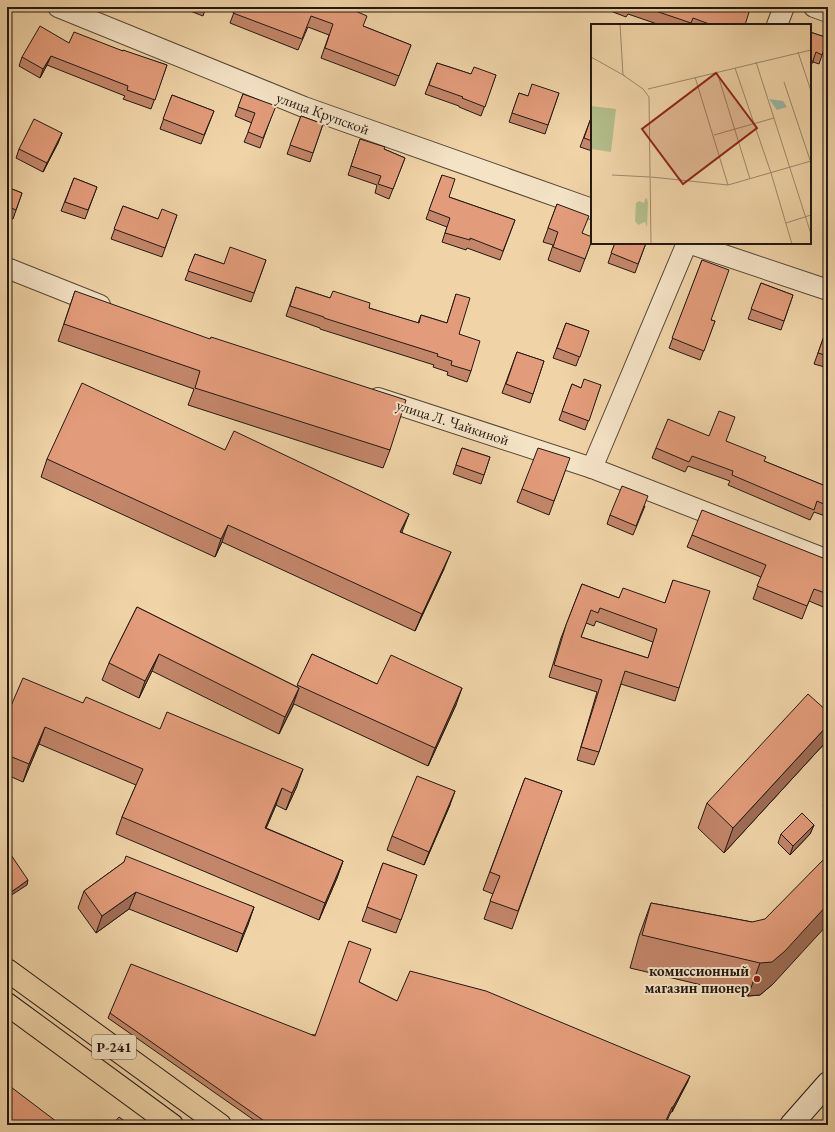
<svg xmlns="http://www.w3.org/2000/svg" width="835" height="1132" font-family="'EB Garamond',serif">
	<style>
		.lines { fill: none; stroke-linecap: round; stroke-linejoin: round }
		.street-casing { stroke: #574737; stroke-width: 22 }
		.secondary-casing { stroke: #241811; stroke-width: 24 }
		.highway-casing { stroke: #241811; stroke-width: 24 }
		.street { stroke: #f5e3c6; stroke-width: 20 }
		.secondary { stroke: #f5e3c6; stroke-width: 22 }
		.highway { stroke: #f0d4a8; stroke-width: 22 }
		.wall { fill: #c3866a; stroke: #241811; fill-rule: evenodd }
		.shaded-wall { fill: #9f6d56; stroke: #241811 }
		.building { fill: #e39c7b; stroke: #241811; fill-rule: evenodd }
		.poi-dot { fill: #8f2418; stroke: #f5e3c6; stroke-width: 1.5 }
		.labels { text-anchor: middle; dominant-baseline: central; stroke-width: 4; stroke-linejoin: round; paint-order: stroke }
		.shield { fill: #f5e3c6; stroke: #635547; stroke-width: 1 }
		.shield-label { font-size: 14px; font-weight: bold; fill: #241811 }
		.street-label { font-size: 15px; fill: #241811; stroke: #f5e3c6 }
		.poi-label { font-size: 15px; font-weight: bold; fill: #241811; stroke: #f5e3c6; text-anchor: end }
		.inset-road { fill: none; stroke: #9e896c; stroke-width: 1 }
		.view { fill: #8f2418; fill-opacity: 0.15; stroke: #8f2418; stroke-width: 2 }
		.inset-edge { fill: none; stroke: #241811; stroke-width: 2 }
	</style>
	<rect width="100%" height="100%" fill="#f0d4a8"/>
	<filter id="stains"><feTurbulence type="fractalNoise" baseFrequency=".005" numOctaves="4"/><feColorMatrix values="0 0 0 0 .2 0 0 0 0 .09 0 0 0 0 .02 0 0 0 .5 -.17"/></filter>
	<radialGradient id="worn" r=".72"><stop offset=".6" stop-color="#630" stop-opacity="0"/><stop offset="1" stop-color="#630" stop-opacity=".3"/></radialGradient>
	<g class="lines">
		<g class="street-casing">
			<g id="street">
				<polyline points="58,7 304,107 592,209"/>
				<polyline points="814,7 828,12"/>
				<polyline points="777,25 784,7"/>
				<polyline points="688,243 828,290"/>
				<polyline points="7,268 100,305"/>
				<polyline points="378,398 592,468 828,560"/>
				<polyline points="592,468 687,243"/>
			</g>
		</g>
		<g class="secondary-casing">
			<polyline id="secondary" points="791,1125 828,1083"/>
		</g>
		<g class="highway-casing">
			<g id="highway">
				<polyline points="7,970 220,1125"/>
				<polyline points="7,1004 172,1125"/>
			</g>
		</g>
		<use href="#street" class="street"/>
		<use href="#secondary" class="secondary"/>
		<use href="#highway" class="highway"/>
	</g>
	<g class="wall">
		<polygon points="180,7 206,7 203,16"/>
		<polygon points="236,7 302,11 363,26 411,45 395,86 321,58 329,35 308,27 298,50 230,23"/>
		<polygon points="600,7 743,7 745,25 660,25 628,14 626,17"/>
		<polygon points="810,32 828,38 819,64 813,62"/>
		<polygon points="69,43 123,51 167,65 151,109 123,99 125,96 47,65 40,78 19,66 22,57"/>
		<polygon points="437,63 471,74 496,75 481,116 459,107 459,106 425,94"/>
		<polygon points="519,93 528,96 559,93 545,134 509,122"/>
		<polygon points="243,94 272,115 260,148 244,142 252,123 235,116"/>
		<polygon points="172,95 214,111 201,144 160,129"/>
		<polygon points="301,116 323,124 310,162 287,154"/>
		<polygon points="591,118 592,119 592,151 580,147"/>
		<polygon points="62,133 58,143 43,172 16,158 19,149"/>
		<polygon points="360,139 384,149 405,158 389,199 375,193 377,185 348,175"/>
		<polygon points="442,175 449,197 515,220 500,260 467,248 466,250 442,242 447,227 426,219"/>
		<polygon points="74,178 97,187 85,219 61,211"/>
		<polygon points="7,187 22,193 13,219 7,217"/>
		<polygon points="557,204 582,233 592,240 580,272 548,260 553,245 543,242"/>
		<polygon points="123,206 158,219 177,215 162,257 111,239"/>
		<polygon points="828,227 828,235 825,234"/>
		<polygon points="615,243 646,243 635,273 608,263"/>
		<polygon points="195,254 224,264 266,260 251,302 185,280"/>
		<polygon points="702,260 711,320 715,321 700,360 669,348"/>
		<polygon points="761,283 793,295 781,330 748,319"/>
		<polygon points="296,287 330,298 369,308 418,323 421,315 447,323 456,294 459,334 471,371 467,382 447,375 448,372 433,367 434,365 320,329 320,328 286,316"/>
		<polygon points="75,291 390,450 383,468 188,405 194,389 58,341"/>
		<polygon points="566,323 589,331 576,366 553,358"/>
		<polygon points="828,325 828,368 814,364"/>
		<polygon points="517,352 544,361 530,403 502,393"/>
		<polygon points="572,384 581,388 601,385 585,430 559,420"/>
		<polygon points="709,436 726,441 764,461 828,487 828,517 814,512 810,520 728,485 730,481 688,466 685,472 652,458 656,448"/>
		<polygon points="462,448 490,457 481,484 453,474"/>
		<polygon points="47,459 402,532 444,569 415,631 222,542 215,557 41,477"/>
		<polygon points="565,471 549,515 517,502 522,489"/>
		<polygon points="645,506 633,535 607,524 610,515"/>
		<polygon points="692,535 828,560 828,609 809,601 802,619 753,599 761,577 687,547"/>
		<path d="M 673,580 L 679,688 L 675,701 L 621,684 L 599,752 L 594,765 L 577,760 L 597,692 L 549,677 L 561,638 L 582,584 L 619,598 L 665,603 ZM 596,621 L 653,642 L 648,658 L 581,637 L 586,623 L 594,626 Z"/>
		<polygon points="137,607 297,687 312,654 377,684 456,705 428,766 294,704 279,734 152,671 139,698 102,680 109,663"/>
		<polygon points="83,703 297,786 286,810 276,805 266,828 343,861 337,878 319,920 116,834 122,817 136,785 39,744 23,782 7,775 7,715"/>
		<polygon points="825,743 724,853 698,828 707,803"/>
		<polygon points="525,778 562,791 512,929 484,919 493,894 483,890"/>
		<polygon points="828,792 828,810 823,806"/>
		<polygon points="450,805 424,865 387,850 392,836"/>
		<polygon points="814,825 810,834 790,855 778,843 781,834"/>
		<polygon points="124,862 254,907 237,952 129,909 96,933 78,908 84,891"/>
		<polygon points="383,863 417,875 396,933 362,921"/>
		<polygon points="651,903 752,922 773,984 760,995 748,996 630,968 639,936"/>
		<polygon points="359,982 397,1001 688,1081 672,1112 671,1112 665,1125 261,1125 108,1018 110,1013 315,1035"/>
	</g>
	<g class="shaded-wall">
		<polygon points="51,56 47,65 40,78 43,69"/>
		<polygon points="62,133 58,143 43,172 47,163"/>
		<polygon points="409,514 402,532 394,549 400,532"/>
		<polygon points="228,525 222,542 215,557 221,539"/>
		<polygon points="451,552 444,569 415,631 422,614"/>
		<polygon points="159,654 152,671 139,698 145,681"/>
		<polygon points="299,688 293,705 279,734 285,717"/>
		<polygon points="462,688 456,705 428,766 435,748"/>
		<polygon points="828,725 828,735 825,743 724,853 733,828"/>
		<polygon points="45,727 39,744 23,782 29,764"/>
		<polygon points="303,769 297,786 286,810 292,793"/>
		<polygon points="282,788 276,805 259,845 265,828"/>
		<polygon points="455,791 450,805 424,865 429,852"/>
		<polygon points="814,825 810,834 790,855 793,846"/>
		<polygon points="343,861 337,878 319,920 325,903"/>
		<polygon points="28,880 27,885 7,898 7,895"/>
		<polygon points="136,892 129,909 96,933 102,916"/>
		<polygon points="828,904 828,924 773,984 760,995 748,996 760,963"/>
		<polygon points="254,907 248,925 237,952 243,934"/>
		<polygon points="690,1076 688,1081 672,1112 673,1107"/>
	</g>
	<g class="building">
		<polygon points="236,7 291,7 302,11 303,7 346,7 367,16 363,26 411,45 399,76 325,48 333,24 311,16 302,39 233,13"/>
		<polygon points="644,7 743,7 750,9 745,25 712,25 693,18 691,23"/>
		<polygon points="40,26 69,43 74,32 123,51 123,50 167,65 155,100 127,90 128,86 51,56 43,69 22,57"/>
		<polygon points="810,32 828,38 822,55 816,52 810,69"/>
		<polygon points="437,63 471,74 474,67 496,75 485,107 462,98 463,97 429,85"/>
		<polygon points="532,84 559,93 548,125 512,113 519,93 528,96"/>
		<polygon points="243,94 276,106 263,138 248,132 255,113 238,107"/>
		<polygon points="172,95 214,111 204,135 163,119"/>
		<polygon points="301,116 323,124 313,153 290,145"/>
		<polygon points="591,118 592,119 592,141 584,138"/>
		<polygon points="34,119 62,133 47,163 19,149"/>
		<polygon points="360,139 385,147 384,149 405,158 393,189 378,184 381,176 351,166"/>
		<polygon points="442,175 455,179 449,197 515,220 503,251 470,238 470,240 445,233 450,218 429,210"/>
		<polygon points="74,178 97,187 88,210 65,202"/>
		<polygon points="7,187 22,193 16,210 7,206"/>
		<polygon points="557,204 589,216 582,233 592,237 592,240 585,259 553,247 558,232 548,228"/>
		<polygon points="123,206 158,219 162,209 177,215 165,248 114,229"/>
		<polygon points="615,243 646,243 638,264 611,253"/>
		<polygon points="230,247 266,260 254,293 188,271 195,254 224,264"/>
		<polygon points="702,260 729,270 711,320 715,321 704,351 672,338"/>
		<polygon points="761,283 793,295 784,321 751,309"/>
		<polygon points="296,287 330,298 333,291 370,303 369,308 419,323 421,315 447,323 456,294 470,298 459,334 480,341 471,371 451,365 452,361 437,356 438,354 324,318 324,317 290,306"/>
		<polygon points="75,291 210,339 211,337 406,400 390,450 195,388 200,371 64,324"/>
		<polygon points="566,323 589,331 580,357 557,348"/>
		<polygon points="828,325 828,356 818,353"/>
		<polygon points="517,352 544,361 533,394 506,384"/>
		<polygon points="584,379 601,385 589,421 562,411 572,384 581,388"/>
		<polygon points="82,383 225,450 234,431 409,514 400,532 451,552 422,614 228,525 221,539 47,459"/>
		<polygon points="719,411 735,417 726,441 766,457 764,461 828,487 828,506 817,501 814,510 732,475 733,471 692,456 689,462 656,448 668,419 709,436"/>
		<polygon points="462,448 490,457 484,475 456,465"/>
		<polygon points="538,448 570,458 554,501 522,489"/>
		<polygon points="622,486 648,496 636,526 610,515"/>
		<polygon points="702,510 828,560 828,594 814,589 807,606 757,586 766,565 692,535"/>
		<path d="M 673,580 L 710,591 L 679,688 L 625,671 L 599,752 L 581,747 L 602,680 L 554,665 L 566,625 L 582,584 L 619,598 L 623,588 L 665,603 ZM 600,608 L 657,629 L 648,658 L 581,637 L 591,610 L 598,613 Z"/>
		<polygon points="137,607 299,688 285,717 159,654 145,681 109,663"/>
		<polygon points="312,654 377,684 391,655 462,688 435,748 297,685"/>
		<polygon points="23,678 83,703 86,697 160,729 167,712 303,769 292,793 282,788 265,828 343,861 325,903 122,817 143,769 45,727 29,764 7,755 7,715"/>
		<polygon points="808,694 828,712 828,725 733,828 707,803"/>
		<polygon points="417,776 455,791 429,852 392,836"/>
		<polygon points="525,778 562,791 518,911 490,901 500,876 490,872"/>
		<polygon points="802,813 814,825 793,846 781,834"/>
		<polygon points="7,849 28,880 7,895"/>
		<polygon points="828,855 828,904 785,951 772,962 760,963 642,935 651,903 752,922 765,919"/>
		<polygon points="126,856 254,907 243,934 136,892 102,916 84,891 124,862"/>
		<polygon points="383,863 417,875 401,920 367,907"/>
		<polygon points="349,941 371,949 359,982 397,1001 410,971 486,991 690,1076 673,1107 672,1107 664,1125 270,1125 110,1013 131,964 315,1036"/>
		<polygon points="7,1084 61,1125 7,1125"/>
		<polygon points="119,1117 130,1125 112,1125"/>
	</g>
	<circle class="poi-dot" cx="757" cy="979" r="4"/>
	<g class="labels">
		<rect class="shield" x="92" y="1035" width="44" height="24" rx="3"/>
		<g class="shield-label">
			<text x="114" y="1047">Р-241</text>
		</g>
		<g class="street-label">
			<text transform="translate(323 113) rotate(20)">улица Крупской</text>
			<text transform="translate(453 422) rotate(18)">улица Л. Чайкиной</text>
		</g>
		<g class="poi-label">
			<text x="749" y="970">комиссионный<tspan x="749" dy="17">магазин пионер</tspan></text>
		</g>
	</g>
	<g transform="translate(591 24)">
		<rect width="220" height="220" fill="#f0d4a8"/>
		<path d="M 0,82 L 25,85 L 20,128 L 0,125 ZM 54,175 L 56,174 L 57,179 L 56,203 L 54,198 L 47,201 L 44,197 L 45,179 L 48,177 L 53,179 Z" fill="#b3be8c"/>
		<path d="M 178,75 L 192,77 L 196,83 L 186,86 Z" fill="#9ab8a7"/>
		<path class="inset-road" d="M 29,0 L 32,51M 207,28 L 220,67M 0,33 L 34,52M 165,38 L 220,210M 144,44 L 180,149M 126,48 L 159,155M 32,51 L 52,65 L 58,73 L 60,220M 104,53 L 137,161M 193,58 L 220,139M 57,65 L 220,26M 123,111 L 183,94M 180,149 L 201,220M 21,151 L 59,153M 60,153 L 137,161 L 220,137M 195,199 L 220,191"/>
		<path class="view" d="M 125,49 L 166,104 L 92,160 L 51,105 Z"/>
		<rect width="220" height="220" class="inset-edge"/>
	</g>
	<rect width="835" height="1132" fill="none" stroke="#f0d4a8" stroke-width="24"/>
	<rect x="8" y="8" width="819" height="1116" fill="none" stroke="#241811" stroke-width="2"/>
	<rect x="12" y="12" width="811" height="1108" fill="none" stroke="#241811"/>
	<rect width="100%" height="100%" filter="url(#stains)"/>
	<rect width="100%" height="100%" fill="url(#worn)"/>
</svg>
